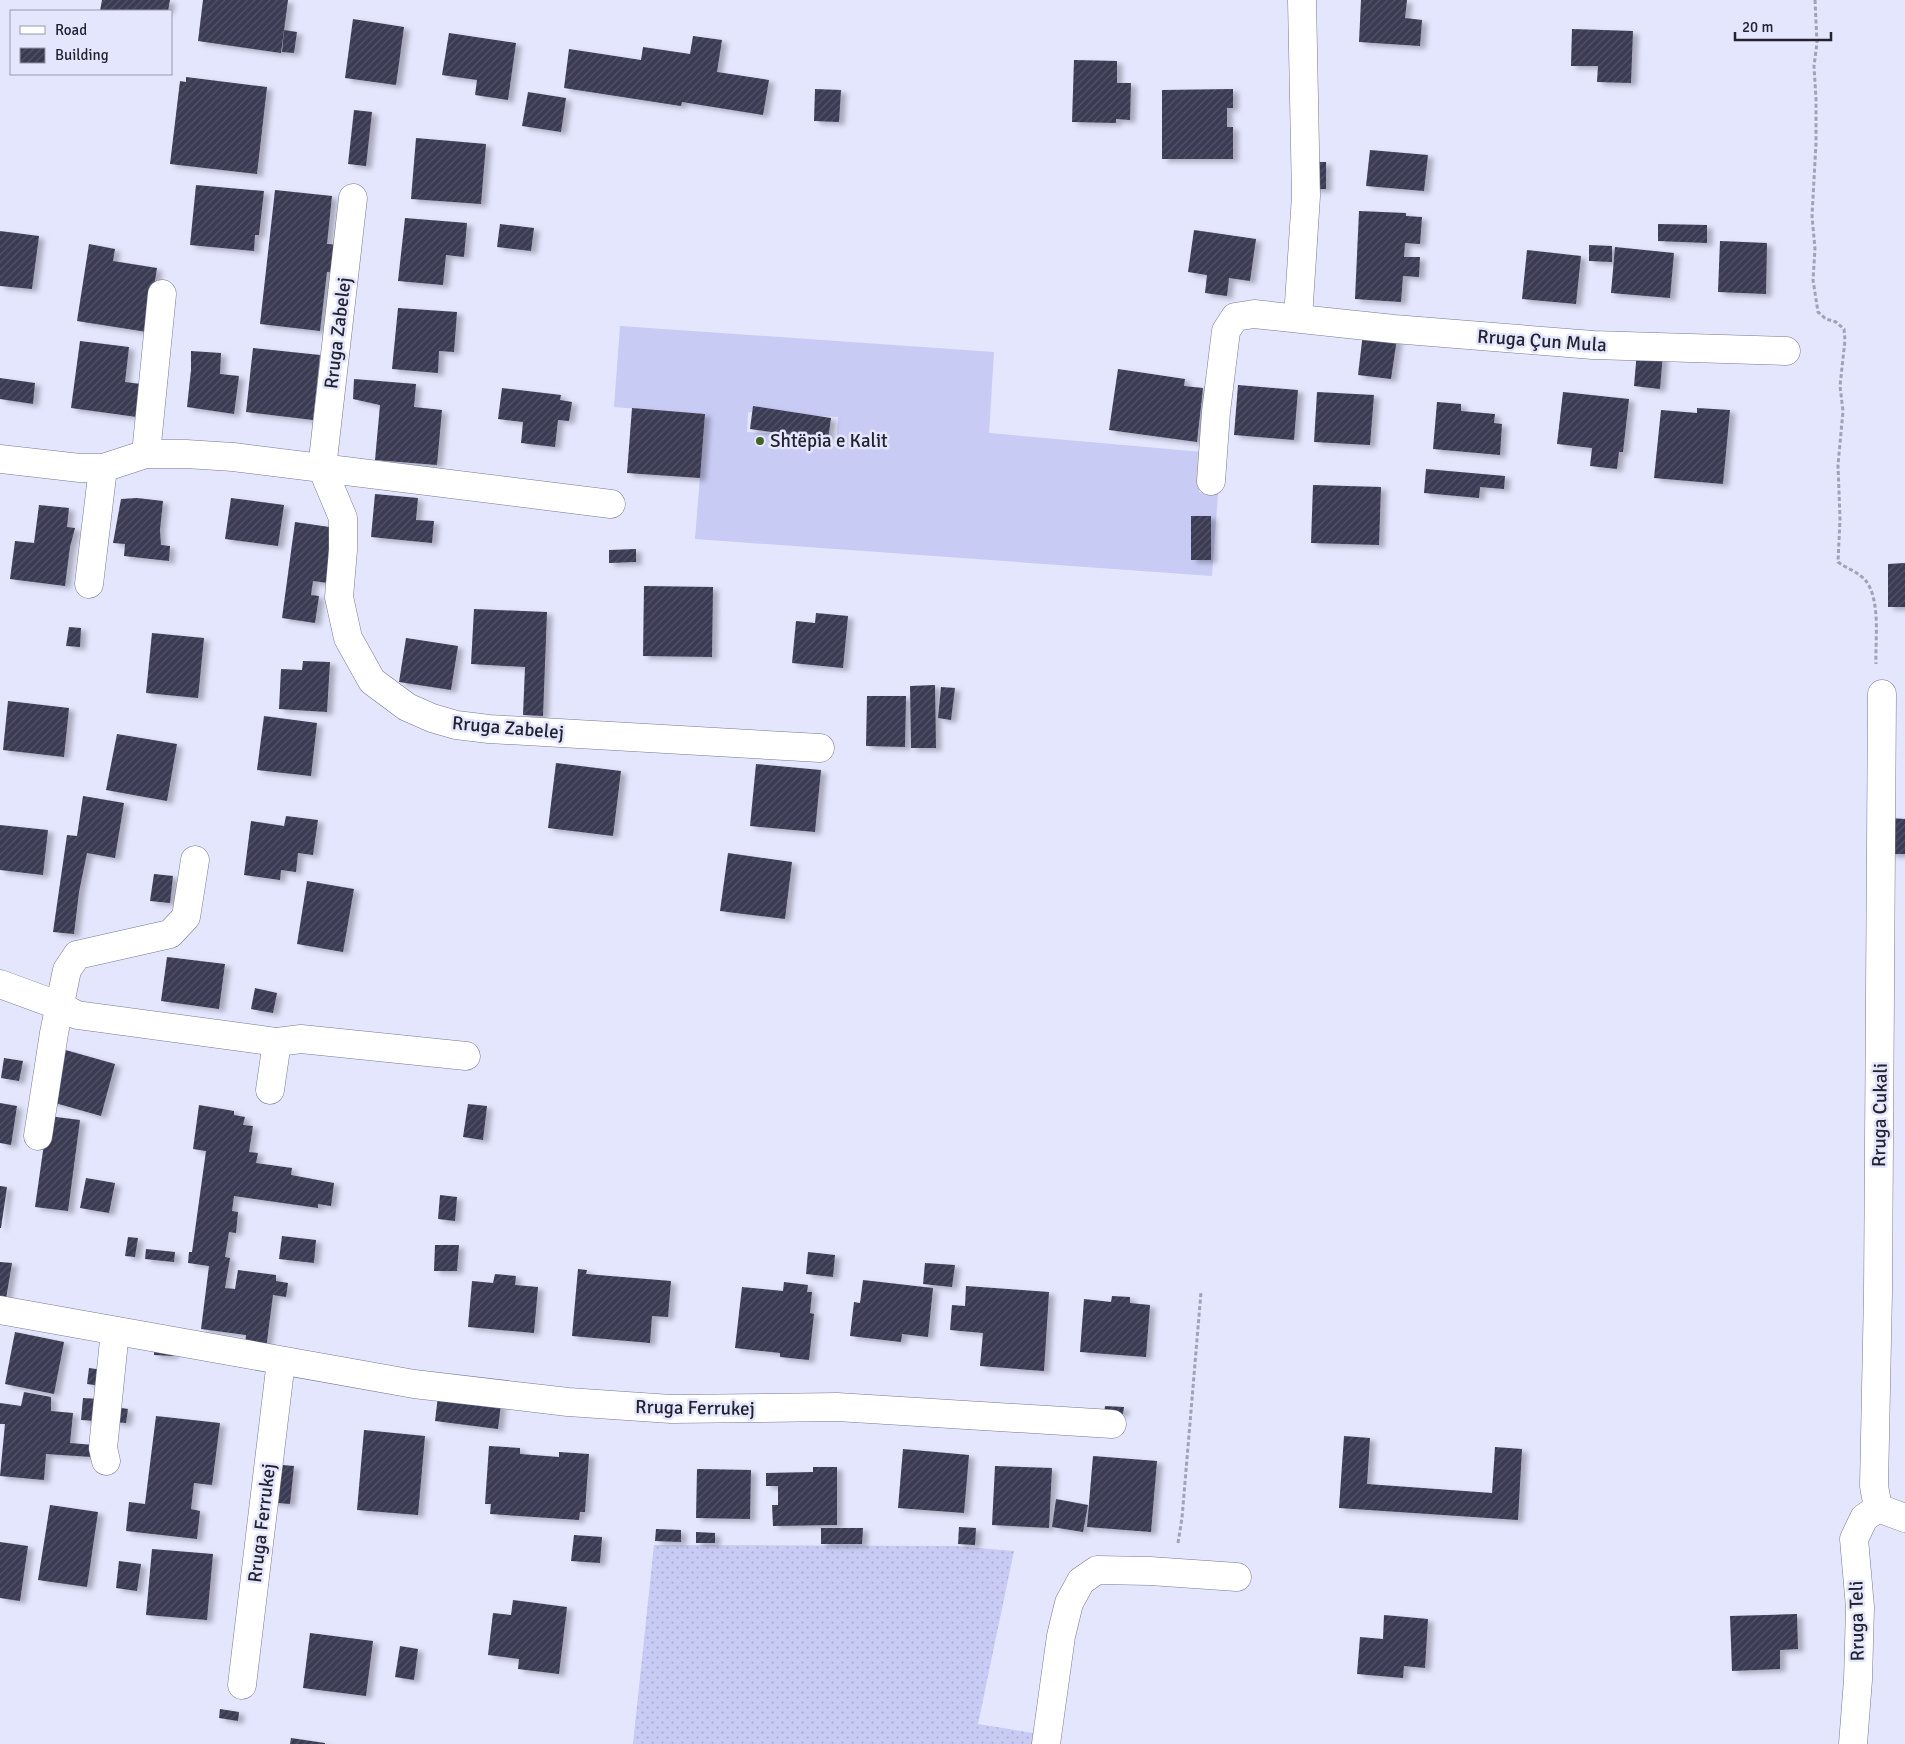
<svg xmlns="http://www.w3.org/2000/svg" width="1905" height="1744" font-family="Signika,sans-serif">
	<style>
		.grass { fill: url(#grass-dots) }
		.garden { fill: #c8cbf3; fill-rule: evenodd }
		.building { fill: url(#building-hatch); filter: url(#shadow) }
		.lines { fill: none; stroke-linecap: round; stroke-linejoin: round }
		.minor-casing { stroke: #767893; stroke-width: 29 }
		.path { stroke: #a0a2b5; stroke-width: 3; stroke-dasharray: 4 2.5; stroke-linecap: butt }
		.minor { stroke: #fff; stroke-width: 28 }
		.poi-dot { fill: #40651e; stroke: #e4e6fe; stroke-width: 2 }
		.labels { text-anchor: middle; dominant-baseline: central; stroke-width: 5; stroke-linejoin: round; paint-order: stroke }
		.street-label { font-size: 19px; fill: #23232e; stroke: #e4e6fe }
		.poi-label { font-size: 19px; fill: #23232e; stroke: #e4e6fe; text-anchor: start }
	</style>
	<defs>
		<pattern id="grass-dots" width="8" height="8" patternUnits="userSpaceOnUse" patternTransform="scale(1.25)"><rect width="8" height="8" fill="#c8cbf3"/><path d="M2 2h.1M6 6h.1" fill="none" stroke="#acaed1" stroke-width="1.8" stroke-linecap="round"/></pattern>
		<pattern id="building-hatch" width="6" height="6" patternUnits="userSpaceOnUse" patternTransform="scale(1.25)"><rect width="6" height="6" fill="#3a3b53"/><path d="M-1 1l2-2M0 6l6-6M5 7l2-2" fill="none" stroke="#545569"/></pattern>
		<filter id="shadow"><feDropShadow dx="5.5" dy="3" stdDeviation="2.5" flood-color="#0004"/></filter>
	</defs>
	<rect width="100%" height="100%" fill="#e4e6fe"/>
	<polygon class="grass" points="654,1545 956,1546 1014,1551 978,1724 1039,1734 1037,1744 633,1744"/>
	<path class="garden" d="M 620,326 L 994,352 L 989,433 L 1202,452 L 1199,492 L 1218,494 L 1212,576 L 695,539 L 705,414 L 614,407 ZM 748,412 L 838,417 L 836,446 L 817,445 L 817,436 L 747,432 Z"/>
	<g class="building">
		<polygon points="102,0 170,0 168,11 100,11"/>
		<polygon points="203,0 288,0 281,53 198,41"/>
		<polygon points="1361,0 1407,0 1405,18 1422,20 1420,46 1359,42"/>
		<polygon points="353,19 404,27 396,85 345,78"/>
		<polygon points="1572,29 1633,31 1631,83 1597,82 1598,66 1571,66"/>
		<polygon points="284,30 297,32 294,53 282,52"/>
		<polygon points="449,33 516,43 508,100 475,95 477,80 442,75"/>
		<polygon points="693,36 722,40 717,72 769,80 763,115 682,102 681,106 564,88 569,49 641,60 643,47 690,54"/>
		<polygon points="1074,60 1117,61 1117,83 1131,83 1130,120 1116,119 1116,123 1072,122"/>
		<polygon points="186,77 267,87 257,174 170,164 180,81 186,82"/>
		<polygon points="815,89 841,90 839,122 814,121"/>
		<polygon points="1233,89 1233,108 1227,108 1227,127 1233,127 1233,159 1162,159 1162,90"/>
		<polygon points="528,92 566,98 561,132 522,126"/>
		<polygon points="354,110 372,112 366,166 348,164"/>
		<polygon points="416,138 486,144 481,204 411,199"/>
		<polygon points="1370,150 1428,155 1424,191 1366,186"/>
		<polygon points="1307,162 1326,162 1326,189 1308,189"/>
		<polygon points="196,185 264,191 259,235 255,235 254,251 190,245"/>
		<polygon points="275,190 332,196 327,244 342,245 339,273 327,272 320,331 260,324"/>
		<polygon points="1359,211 1406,213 1406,216 1422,217 1420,244 1405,243 1404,257 1420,257 1419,277 1403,276 1401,302 1355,299"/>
		<polygon points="405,218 467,223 464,257 446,255 443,285 398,281"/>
		<polygon points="500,224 534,228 531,251 497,247"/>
		<polygon points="1658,224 1707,225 1707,243 1658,241"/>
		<polygon points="1194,230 1256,239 1250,281 1229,278 1227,296 1205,293 1207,275 1188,272"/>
		<polygon points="0,231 39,236 32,289 0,286"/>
		<polygon points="1720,241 1767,243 1766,294 1718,292"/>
		<polygon points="89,244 115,249 113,261 157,268 147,332 77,321"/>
		<polygon points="1589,245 1612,246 1612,262 1589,261"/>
		<polygon points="1615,247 1674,253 1670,298 1611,293"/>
		<polygon points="1527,250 1581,256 1576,304 1522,299"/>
		<polygon points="398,308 457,312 454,352 439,351 438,373 392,369"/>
		<polygon points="1363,333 1397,338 1391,379 1358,375"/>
		<polygon points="80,341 129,347 125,382 141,384 137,417 71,408"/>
		<polygon points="253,348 320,355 313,420 246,412"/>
		<polygon points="191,351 221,353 220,374 239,376 234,414 187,407 191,370"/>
		<polygon points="1637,351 1663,353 1660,389 1634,386"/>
		<polygon points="1118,369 1185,379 1184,386 1203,388 1197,442 1109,430"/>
		<polygon points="0,378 35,383 33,404 0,399"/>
		<polygon points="354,379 416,384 414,407 442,410 437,465 375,460 380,405 353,399"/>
		<polygon points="1238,385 1298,390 1294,440 1234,435"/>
		<polygon points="502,388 561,395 560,400 572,402 569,421 558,420 555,447 521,443 523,422 498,419"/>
		<polygon points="1317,392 1374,395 1370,445 1314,442"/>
		<polygon points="1563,392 1629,399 1623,452 1619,452 1617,469 1590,466 1592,448 1557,444"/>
		<polygon points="1437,402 1461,404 1461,411 1495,414 1494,423 1502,424 1500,455 1433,449"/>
		<polygon points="753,406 831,418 828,440 750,429"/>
		<polygon points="632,408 705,414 700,478 627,473"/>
		<polygon points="1697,408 1730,410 1723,484 1654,478 1661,410 1697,413"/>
		<polygon points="1426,469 1505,476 1504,489 1480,487 1479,498 1424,493"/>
		<polygon points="1313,485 1381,487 1379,545 1311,543"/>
		<polygon points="375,494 418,498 416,520 434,521 432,543 371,537"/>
		<polygon points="137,498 163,501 160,530 161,545 170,546 169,561 124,556 125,544 113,543 121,499"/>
		<polygon points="231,498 284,505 278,546 225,539"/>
		<polygon points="39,505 69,508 67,527 75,528 70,547 65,586 10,579 15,541 34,543"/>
		<rect x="1191" y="516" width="20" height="44"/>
		<polygon points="295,522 336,528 328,583 313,581 311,595 319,596 315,623 282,618"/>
		<polygon points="636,549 636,562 609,563 609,550"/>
		<polygon points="1905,563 1905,607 1888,607 1888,564"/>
		<polygon points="644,586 713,587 712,657 643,656"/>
		<polygon points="474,609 547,612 543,716 523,715 525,667 471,664"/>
		<polygon points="816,613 848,616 843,668 792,663 796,621 815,623"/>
		<polygon points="69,627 81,628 80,647 66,646"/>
		<polygon points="152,633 204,638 198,698 146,693"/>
		<polygon points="406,638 458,646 451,690 399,682"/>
		<polygon points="303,661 330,662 327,712 279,709 281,669 302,670"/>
		<polygon points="935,685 936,748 911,748 910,686"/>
		<polygon points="941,687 955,688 951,720 938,718"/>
		<polygon points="867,696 906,696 905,747 866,746"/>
		<polygon points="8,701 69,708 64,757 3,750"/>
		<polygon points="264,716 317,723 311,776 257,770"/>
		<polygon points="117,734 177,744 167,801 106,790"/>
		<polygon points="556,763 621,771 613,836 548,828"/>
		<polygon points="756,764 821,770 815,832 750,826"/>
		<polygon points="83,796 124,803 115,858 87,853 79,892 74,934 53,932 67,835 77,836"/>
		<polygon points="286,816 318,820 313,855 298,853 296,872 281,870 280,880 244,875 251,821 284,826"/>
		<polygon points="1890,818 1905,819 1905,854 1889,854"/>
		<polygon points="0,825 48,830 43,875 0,870"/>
		<polygon points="728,853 792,862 785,919 720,911"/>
		<polygon points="154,874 173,876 170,903 150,901"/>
		<polygon points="307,881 354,889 343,952 297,944"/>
		<polygon points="167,957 225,964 219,1009 161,1001"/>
		<polygon points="255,988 277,993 273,1013 251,1009"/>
		<polygon points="62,1049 115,1064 101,1116 48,1101"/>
		<polygon points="4,1058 23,1061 19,1081 1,1078"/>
		<polygon points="0,1103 17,1106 11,1145 0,1143"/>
		<polygon points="468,1104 487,1106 483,1140 463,1137"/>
		<polygon points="199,1105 234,1111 234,1115 245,1117 243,1125 253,1126 249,1152 258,1153 256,1163 292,1168 291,1175 334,1183 331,1206 318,1204 318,1208 234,1196 232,1211 238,1212 236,1233 229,1232 225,1257 230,1258 225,1288 235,1289 238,1270 276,1275 276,1281 288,1283 286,1297 273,1295 266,1349 245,1346 246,1335 201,1329 209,1266 188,1263 189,1252 192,1252 206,1151 193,1149"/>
		<polygon points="48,1116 80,1120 68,1211 35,1207"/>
		<polygon points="86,1178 115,1183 109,1213 80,1208"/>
		<polygon points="0,1186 7,1187 1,1228 0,1228"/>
		<polygon points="440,1195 457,1197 455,1221 438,1219"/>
		<polygon points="282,1236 316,1240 314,1263 279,1259"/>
		<polygon points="128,1237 138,1238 135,1257 125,1256"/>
		<polygon points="435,1245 459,1245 457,1271 434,1271"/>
		<polygon points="146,1249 175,1252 174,1262 145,1259"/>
		<polygon points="808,1252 835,1255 833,1277 806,1274"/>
		<polygon points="0,1262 12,1263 6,1299 0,1298"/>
		<polygon points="925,1263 955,1265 952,1287 923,1284"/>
		<polygon points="578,1269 587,1270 586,1274 671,1281 668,1317 652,1316 650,1343 572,1336"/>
		<polygon points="495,1274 516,1276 515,1285 538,1287 534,1333 468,1327 472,1281 493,1283"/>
		<polygon points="863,1280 933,1288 928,1337 902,1334 901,1342 850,1336 854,1302 860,1303"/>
		<polygon points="784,1282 808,1285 807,1292 812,1292 810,1313 814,1314 809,1360 780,1357 780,1353 735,1348 742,1287 783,1291"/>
		<polygon points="966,1286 1049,1292 1044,1371 980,1366 983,1333 950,1330 952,1305 965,1306"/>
		<polygon points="1112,1296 1130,1297 1130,1303 1150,1305 1146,1357 1080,1352 1084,1299 1111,1302"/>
		<polygon points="15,1332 64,1342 54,1394 5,1384"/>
		<polygon points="154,1349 173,1351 173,1356 154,1355"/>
		<polygon points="89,1368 103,1370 101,1386 87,1384"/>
		<polygon points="24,1392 51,1397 51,1411 73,1413 70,1443 94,1445 92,1457 46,1454 44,1480 0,1476 5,1424 0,1424 0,1403 21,1406"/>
		<polygon points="438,1396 501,1404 498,1429 435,1421"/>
		<polygon points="83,1398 99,1399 97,1421 81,1420"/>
		<polygon points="1105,1406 1124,1407 1123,1414 1104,1413"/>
		<polygon points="115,1407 128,1409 126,1423 113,1422"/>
		<polygon points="156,1416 220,1423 212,1485 194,1483 191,1509 200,1511 197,1539 126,1531 129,1502 145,1504"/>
		<polygon points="364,1430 425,1436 418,1515 357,1510"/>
		<polygon points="1344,1436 1370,1438 1367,1484 1492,1493 1495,1447 1522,1449 1518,1520 1339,1508"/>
		<polygon points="489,1446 520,1448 520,1454 559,1457 559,1452 589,1454 585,1512 580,1512 579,1520 490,1514 491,1504 485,1504"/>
		<polygon points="903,1449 969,1455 964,1513 898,1508"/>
		<polygon points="1093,1456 1157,1461 1151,1532 1087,1527"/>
		<polygon points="270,1464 294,1466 290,1504 267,1502"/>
		<polygon points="995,1466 1052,1468 1049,1528 992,1525"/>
		<polygon points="813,1467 837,1467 837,1525 773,1526 772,1505 778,1505 778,1486 766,1486 766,1473 813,1472"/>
		<polygon points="697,1469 751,1470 750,1519 696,1518"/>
		<polygon points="1056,1499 1088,1505 1083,1532 1052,1527"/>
		<polygon points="50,1505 98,1512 87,1587 38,1580"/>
		<polygon points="959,1527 976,1528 975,1545 958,1544"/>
		<polygon points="821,1528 863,1528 862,1544 821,1544"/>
		<polygon points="656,1529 681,1530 681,1542 655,1541"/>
		<polygon points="696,1532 715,1533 715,1543 696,1543"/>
		<polygon points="574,1535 602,1537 600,1563 571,1561"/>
		<polygon points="0,1542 28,1546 20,1601 0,1598"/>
		<polygon points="152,1549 213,1554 207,1620 146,1615"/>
		<polygon points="119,1561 141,1564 137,1591 116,1588"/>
		<polygon points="513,1600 567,1607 559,1674 518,1669 519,1659 488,1655 493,1613 511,1615"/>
		<polygon points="1797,1614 1798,1649 1780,1650 1780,1669 1732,1671 1730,1616"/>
		<polygon points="1384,1615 1428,1619 1425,1668 1404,1666 1403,1678 1357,1674 1360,1637 1383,1639"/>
		<polygon points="310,1633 373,1641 366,1696 303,1688"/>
		<polygon points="400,1646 418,1649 414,1680 395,1677"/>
		<polygon points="220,1709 239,1712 238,1721 219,1718"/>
		<polygon points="291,1738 325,1743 325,1744 290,1744"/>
	</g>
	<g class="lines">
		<g class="minor-casing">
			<g id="minor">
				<polyline points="353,198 322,468 343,518 343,550 339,597 348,638 372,681 407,707 432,718 456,725 489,729 820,748"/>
				<polyline points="1298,318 1306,196 1302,0"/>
				<polyline points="146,454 162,294"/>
				<polyline points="0,459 80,468 103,468 146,454 186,454 233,457 611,504"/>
				<polyline points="1211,481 1216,412 1226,331 1235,317 1254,314 1394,329 1593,345 1786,351"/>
				<polyline points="89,584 103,468"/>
				<polyline points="1882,694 1878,1292 1874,1486 1878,1508 1905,1518"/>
				<polyline points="0,984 60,1006 77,1015 277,1042 301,1039 466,1056"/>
				<polyline points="270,1090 277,1042"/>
				<polyline points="38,1136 54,1033 67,970 77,955 170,934 186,917 195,860"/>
				<polyline points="0,1310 414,1384 568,1402 671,1409 837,1407 1112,1424"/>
				<polyline points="106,1461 103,1448 115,1331"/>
				<polyline points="242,1685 281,1361"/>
				<polyline points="1046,1744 1061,1636 1069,1603 1081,1581 1097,1570 1150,1571 1237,1577"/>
				<polyline points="1853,1744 1858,1680 1860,1607 1854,1539 1864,1518 1878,1508"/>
			</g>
		</g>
		<g class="path">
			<path d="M 1815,0 L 1817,43 L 1814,66 L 1816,99 L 1816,143 L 1812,216 L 1815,249 L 1813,280 L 1818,312 L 1826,319 L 1836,322 L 1844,329 L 1845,340 L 1840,386 L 1843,411 L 1838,465 L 1840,519 L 1838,562 C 1846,568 1860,573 1866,581 C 1881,601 1875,641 1876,664"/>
			<polyline points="1178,1543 1182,1518 1201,1292"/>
		</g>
		<use href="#minor" class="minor"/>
	</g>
	<circle class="poi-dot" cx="760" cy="441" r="5"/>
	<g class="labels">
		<g class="street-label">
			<text transform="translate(338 333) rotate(-83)">Rruga Zabelej</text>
			<text transform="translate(1542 341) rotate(4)">Rruga Çun Mula</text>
			<text transform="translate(508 728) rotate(5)">Rruga Zabelej</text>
			<text transform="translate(1880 1115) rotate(-89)">Rruga Cukali</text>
			<text transform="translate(695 1408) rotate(1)">Rruga Ferrukej</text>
			<text transform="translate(262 1523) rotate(-83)">Rruga Ferrukej</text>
			<text transform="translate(1857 1621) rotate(-91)">Rruga Teli</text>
		</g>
		<g class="poi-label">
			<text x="770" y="441">Shtëpia e Kalit</text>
		</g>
	</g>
	<rect x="10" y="10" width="162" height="65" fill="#e4e6fe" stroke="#9798ab"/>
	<rect x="20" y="26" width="25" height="8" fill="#ffffff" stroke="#9798ab"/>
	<text x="55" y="35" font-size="15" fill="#23232e">Road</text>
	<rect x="20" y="48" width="25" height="15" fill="url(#building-hatch)" stroke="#9798ab"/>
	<text x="55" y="60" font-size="15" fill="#23232e">Building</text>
	<path d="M1735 32v8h96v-8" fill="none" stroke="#23232e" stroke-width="2.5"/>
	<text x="1742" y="32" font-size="15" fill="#23232e" stroke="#e4e6fe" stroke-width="4" paint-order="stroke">20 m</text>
</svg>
